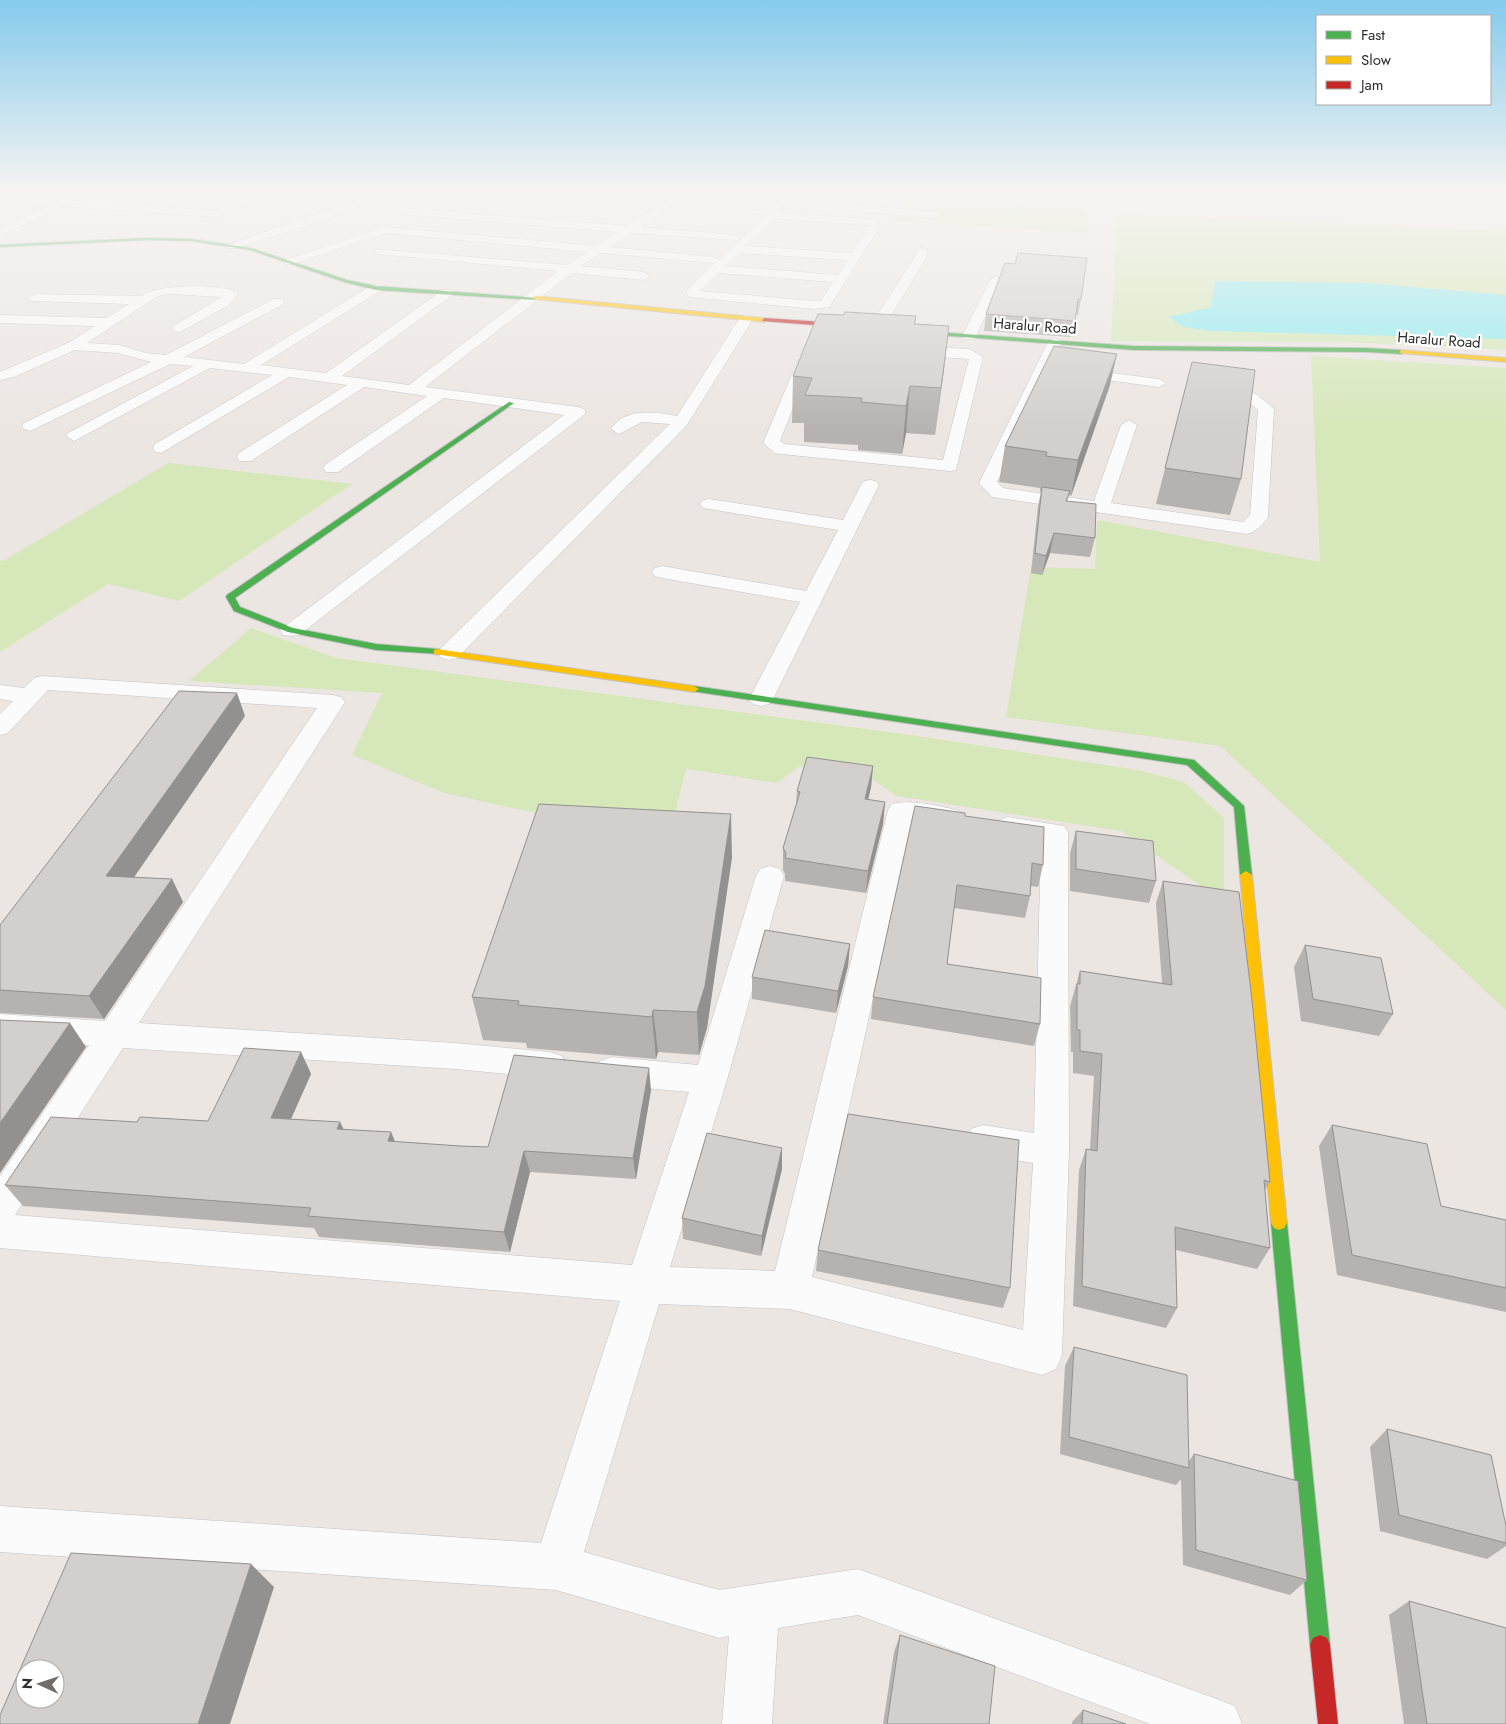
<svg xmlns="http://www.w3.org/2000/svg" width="1506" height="1724" font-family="Jost,sans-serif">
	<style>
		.green { fill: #d6e8b9 }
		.water { fill: #92ebf1 }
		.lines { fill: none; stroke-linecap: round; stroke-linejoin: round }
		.street-casing { stroke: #c3c2c2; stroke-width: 1 }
		.fast-casing { stroke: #c3c2c2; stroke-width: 2 }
		.slow-casing { stroke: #c3c2c2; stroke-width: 2 }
		.jam-casing { stroke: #c3c2c2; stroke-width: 2 }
		.street { fill: #fcfbfb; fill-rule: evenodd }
		.fast { fill: #4caf50; fill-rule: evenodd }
		.slow { fill: #ffc107; fill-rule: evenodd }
		.jam { fill: #c62828; fill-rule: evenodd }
		.wall { fill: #b5b2af }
		.shaded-wall { fill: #93918f }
		.building { fill: #d2cfcc; stroke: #93918f; fill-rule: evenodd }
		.labels { text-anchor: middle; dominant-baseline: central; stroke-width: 4.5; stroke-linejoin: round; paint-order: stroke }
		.far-street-label { font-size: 15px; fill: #2d2d2d; stroke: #fff }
	</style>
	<rect width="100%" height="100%" fill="#ece6e2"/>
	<g class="green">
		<polygon points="910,191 1104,191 1085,202 1089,233 893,221"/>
		<polygon points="1117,214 1506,231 1506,350 1346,342 1111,341"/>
		<polygon points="1311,356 1506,368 1506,1010 1220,746 1006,717 1031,567 1095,569 1097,520 1320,562"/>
		<polygon points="168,463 352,484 179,601 108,584 0,652 0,560 3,561"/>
		<polygon points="251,628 336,658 911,735 1138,770 1184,782 1224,818 1224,902 1121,831 896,796 872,779 800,766 777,783 686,769 668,842 444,793 352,755 382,693 189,681"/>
	</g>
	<polygon class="water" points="1215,281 1366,283 1506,295 1506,339 1210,331 1183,327 1169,317 1211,307"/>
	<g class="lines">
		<g class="street-casing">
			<g id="street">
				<polygon points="266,191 281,191 216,217 63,206 0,236 0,229 49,206 0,205 0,199 69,200 215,211"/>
				<polygon points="382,191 397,191 325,220 235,248 227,248 225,246"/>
				<polygon points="488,191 531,191 570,195 575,191 587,191 572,201 493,194"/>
				<path d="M 680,191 L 692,191 L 640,227 L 734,235 L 740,238 L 738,240 L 631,233 L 610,247 L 713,257 L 719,260 L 767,215 L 751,214 L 751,210 L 769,209 L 789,191 L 800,191 L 777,213 L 870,219 L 881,225 L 831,304 L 830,307 L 815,309 L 689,297 L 686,292 L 688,289 L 715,263 L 601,253 L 581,266 L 644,272 L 650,276 L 644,280 L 572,273 L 425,387 L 578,407 L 584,409 L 586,412 L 584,415 L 299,635 L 291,636 L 283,635 L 280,630 L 564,415 L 444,398 L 338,472 L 326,472 L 323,468 L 326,464 L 427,396 L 364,387 L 251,461 L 239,461 L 237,457 L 239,453 L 347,385 L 289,377 L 161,453 L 155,452 L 153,448 L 155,444 L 272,375 L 210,368 L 74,441 L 66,436 L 68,433 L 193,366 L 170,364 L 30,431 L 24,429 L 22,426 L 24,423 L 151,362 L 118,353 L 75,350 L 14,377 L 0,380 L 0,372 L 68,343 L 95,326 L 0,323 L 0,315 L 107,318 L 129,304 L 31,301 L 29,298 L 35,294 L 141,296 C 161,283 212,285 236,291 L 238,294 L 229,305 L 180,332 L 175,331 L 173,328 L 175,325 L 222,297 L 170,294 L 158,296 L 87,343 L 119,345 L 146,353 L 166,355 L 274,299 L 282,299 L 284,302 L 282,305 L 184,357 L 244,364 L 372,285 L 380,285 L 382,288 L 380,291 L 261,365 L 326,373 L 443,290 L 451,290 L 453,293 L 451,296 L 342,376 L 409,385 L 558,271 L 379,254 L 375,253 L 375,249 L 567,265 L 587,252 L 386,233 L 293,264 L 285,264 L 285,260 L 385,227 L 596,246 L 618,232 L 401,214 L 396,211 L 401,208 L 627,226 ZM 778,219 L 868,225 L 870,226 L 852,253 L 745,246 L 771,220 ZM 739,253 L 848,260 L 838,275 L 725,266 ZM 718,273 L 833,282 L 821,301 L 815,301 L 700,291 Z"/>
				<polygon points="852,205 935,212 940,215 935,218 848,210 848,206"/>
				<path d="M 922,248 L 928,251 L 925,260 L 883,328 L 879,344 L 969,349 L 983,357 L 956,470 L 950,471 L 781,454 L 775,453 L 763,443 L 804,346 L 818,341 L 865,343 L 869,328 L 913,260 L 918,249 ZM 820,349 L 969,359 L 943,460 L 785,444 L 780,441 L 815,351 Z"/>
				<polygon points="996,276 1002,280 976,336 974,339 964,339 962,336 990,280"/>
				<path d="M 746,315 L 753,319 L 687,425 L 457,658 L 449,660 L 441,658 L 438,653 L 441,648 L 670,424 L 642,422 L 619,434 L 611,429 C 626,407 655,412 677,416 L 739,319 Z"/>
				<path d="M 1055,338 L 1062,342 L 997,482 L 1003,488 L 1094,501 L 1121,425 L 1129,420 L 1137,425 L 1111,503 L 1243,522 L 1250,515 L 1258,410 L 1243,397 L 1251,392 L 1256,394 L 1274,409 L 1268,517 C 1263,525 1256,531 1247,534 L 992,497 L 979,483 L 1048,342 Z"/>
				<polygon points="1074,368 1159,379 1166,383 1159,387 1069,375 1067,372"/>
				<polygon points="870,480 876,481 879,485 773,699 769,704 761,706 753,704 749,699 800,602 662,578 655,576 652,572 655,568 662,566 806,591 838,530 709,509 703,508 700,504 703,500 709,499 843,520 861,485 864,481"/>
				<path d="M 42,676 L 333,695 L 341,697 L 345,702 L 139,1023 L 455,1043 L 550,1052 L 562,1056 L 566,1065 L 562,1074 L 550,1078 L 455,1069 L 123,1048 L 15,1215 L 632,1265 L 689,1092 L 612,1085 L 600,1081 L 595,1071 L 600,1061 L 612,1057 L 698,1065 L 756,876 L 760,869 L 770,866 L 780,869 L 784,876 L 727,1080 L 670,1267 L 775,1271 L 888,810 L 892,804 C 912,799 940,806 960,811 L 964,817 L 960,823 L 951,826 L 912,820 L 812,1277 L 1023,1330 L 1033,1163 L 983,1155 L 971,1151 L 966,1140 L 971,1129 L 983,1125 L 1034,1133 L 1041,839 L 999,832 L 995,826 L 999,820 L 1008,817 L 1064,826 L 1068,832 L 1069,1151 L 1062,1355 L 1056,1369 L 1042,1375 L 790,1309 L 659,1304 L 584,1552 L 719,1590 L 858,1569 L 1217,1699 L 1235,1706 L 1242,1724 L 1150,1724 L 858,1615 L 778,1628 L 772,1724 L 722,1724 L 729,1636 L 719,1638 L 556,1590 L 0,1552 L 0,1506 L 541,1543 L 620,1301 L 0,1248 L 0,1176 L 89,1045 L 0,1040 L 0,1014 L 105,1021 L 317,708 L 48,690 L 8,733 L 0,735 L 0,714 L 13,701 L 0,699 L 0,685 L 24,688 L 34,678 Z"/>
			</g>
		</g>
		<g class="fast-casing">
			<g id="fast">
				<polygon points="146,238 191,239 251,248 347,280 376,286 538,298 535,300 376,290 344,282 250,250 191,241 146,240 0,247 0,245"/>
				<polygon points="908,330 1134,346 1366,348 1401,350 1404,352 1401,354 1366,352 1134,350 910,333"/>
				<polygon points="509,402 514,403 235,598 240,607 293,628 376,644 437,649 440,650 440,654 376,650 288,632 234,611 226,597 227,595"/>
				<polygon points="694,686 1194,760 1244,806 1252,875 1246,879 1240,875 1234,807 1187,765 691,691 689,689"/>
				<polygon points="1279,1216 1284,1218 1287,1223 1330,1645 1327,1652 1320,1655 1313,1652 1310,1645 1271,1223 1274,1218"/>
			</g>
		</g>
		<g class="slow-casing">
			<g id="slow">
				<polygon points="535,296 764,318 767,320 764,322 533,299"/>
				<polygon points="1401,350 1506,358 1506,362 1399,353"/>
				<polygon points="437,649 694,686 699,689 694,692 434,654 434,650"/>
				<polygon points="1246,871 1252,875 1287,1223 1284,1228 1279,1230 1274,1228 1271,1223 1240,875"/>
			</g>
		</g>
		<g class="jam-casing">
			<g id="jam">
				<polygon points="764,318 853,324 856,326 853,328 762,321"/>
				<polygon points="1320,1635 1327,1638 1330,1645 1338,1724 1318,1724 1310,1645 1313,1638"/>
			</g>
		</g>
		<use href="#street" class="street"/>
		<use href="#fast" class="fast"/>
		<use href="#slow" class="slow"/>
		<use href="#jam" class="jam"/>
	</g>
	<g class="wall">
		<polygon points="1005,263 1081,299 1078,315 1075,315 1071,337 984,331 986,314"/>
		<polygon points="844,315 916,316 915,324 944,369 935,435 906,433 902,454 858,450 858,445 804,442 804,423 792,423 793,376"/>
		<polygon points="1192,362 1241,479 1230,515 1156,504"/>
		<polygon points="1110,385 1071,496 1069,495 1067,501 1095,538 1090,557 1050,553 1042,575 1031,573 1038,506 1041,492 1040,491 1040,488 999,482 1005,446"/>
		<polygon points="245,716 134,877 172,879 183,902 104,1019 0,1013 0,925"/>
		<polygon points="873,766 871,787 868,800 885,802 883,824 866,893 785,881 785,874 783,870 783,848 796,805 797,791"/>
		<polygon points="965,816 1043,865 1038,887 1031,886 1030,896 1025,918 954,908 947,964 1040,1024 1034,1046 871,1019 873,997"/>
		<polygon points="1076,831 1156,881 1149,903 1070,891 1070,853"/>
		<polygon points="732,857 707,1028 699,1055 658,1052 656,1059 527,1048 526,1043 483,1040 472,997"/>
		<polygon points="1163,881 1270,1182 1265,1190 1270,1248 1257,1269 1176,1250 1177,1308 1166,1328 1073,1306 1079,1170 1086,1149 1090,1150 1094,1076 1073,1073 1073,1052 1071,1052 1070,1006 1080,971 1162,983 1156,903"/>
		<polygon points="850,944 848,966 836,1013 752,999 752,977"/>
		<polygon points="1305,945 1393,1014 1379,1036 1301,1021 1294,967"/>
		<polygon points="301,1052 311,1074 291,1119 340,1122 344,1130 391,1132 395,1142 460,1146 488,1147 651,1090 636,1179 530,1172 510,1252 319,1237 314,1228 23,1206 5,1185 137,1122 208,1121"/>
		<polygon points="1332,1125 1441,1206 1506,1220 1506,1312 1337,1275 1319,1146"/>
		<polygon points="782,1169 761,1256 683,1239 682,1218"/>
		<polygon points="818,1250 1010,1288 1003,1308 816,1271"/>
		<polygon points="1074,1347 1189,1461 1194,1454 1307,1580 1290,1595 1183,1565 1181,1479 1176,1485 1060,1454 1065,1366"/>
		<polygon points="1387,1429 1506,1526 1506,1546 1487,1559 1380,1531 1370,1447"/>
		<polygon points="1409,1601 1506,1724 1404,1724 1389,1615"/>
		<polygon points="900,1635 989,1724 883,1724 894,1652"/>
		<polygon points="1083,1710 1126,1724 1072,1724 1072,1722"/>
	</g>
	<g class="shaded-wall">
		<polygon points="949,326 944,369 935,435 941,388"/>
		<polygon points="1117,354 1110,385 1071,496 1078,460"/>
		<polygon points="910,386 906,433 902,454 906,406"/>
		<polygon points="1054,533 1050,553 1042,575 1046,556"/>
		<polygon points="237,693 245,716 119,899 106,876"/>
		<polygon points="873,766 871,787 863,821 865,799"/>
		<polygon points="885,802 883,824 866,893 868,871"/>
		<polygon points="731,814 732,857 707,1028 699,1055 697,1012"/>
		<polygon points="172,879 183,902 104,1019 89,996"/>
		<polygon points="850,944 848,966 836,1013 838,991"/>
		<polygon points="653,1010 658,1052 656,1059 652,1017"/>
		<polygon points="70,1023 86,1047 0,1173 0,1123"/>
		<polygon points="301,1052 311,1074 282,1139 271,1118"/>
		<polygon points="649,1068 651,1090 636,1179 633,1158"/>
		<polygon points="340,1122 350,1143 337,1129"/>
		<polygon points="391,1132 400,1154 388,1141"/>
		<polygon points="782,1148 782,1169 761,1256 762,1236"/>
		<polygon points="524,1151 530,1172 510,1252 504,1232"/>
		<polygon points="251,1564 274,1587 230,1724 198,1724"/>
	</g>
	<g class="building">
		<polygon points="1018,253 1087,258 1081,299 1078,299 1075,321 986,314 1005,263 1015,264"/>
		<polygon points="845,312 916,316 914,324 949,326 941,388 910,386 906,406 861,402 862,398 805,395 812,378 793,376 818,314 844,315"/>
		<polygon points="1054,346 1117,354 1078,460 1046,456 1047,452 1005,446"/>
		<polygon points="1192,362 1255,370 1241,479 1165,468"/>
		<polygon points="1042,487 1070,491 1066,501 1096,504 1095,538 1054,533 1046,556 1035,553"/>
		<polygon points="179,691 237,693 106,876 172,879 89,996 0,990 0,925"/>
		<polygon points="807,757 873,766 865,799 885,802 868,871 785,858 786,853 783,848 800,792 797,791"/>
		<polygon points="539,804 731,814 705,986 697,1012 653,1010 652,1017 518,1005 519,1001 472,997"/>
		<polygon points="915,806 965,813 965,816 1044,827 1043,865 1032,863 1030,896 957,885 947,964 1041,978 1040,1024 873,997"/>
		<polygon points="1076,831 1153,841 1156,881 1076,869"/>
		<polygon points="1163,881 1239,892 1252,1000 1270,1182 1264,1180 1270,1248 1175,1227 1177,1308 1082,1286 1086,1149 1097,1151 1102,1054 1080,1051 1080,1030 1077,1030 1077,984 1080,984 1080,971 1172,985"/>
		<polygon points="765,930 850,944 838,991 752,977"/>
		<polygon points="1305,945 1381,958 1393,1014 1313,999"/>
		<polygon points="0,1020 70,1023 0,1123"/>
		<polygon points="244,1048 301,1052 271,1118 340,1122 337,1129 391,1132 388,1141 460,1146 488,1147 514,1055 649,1068 633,1158 524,1151 504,1232 308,1216 311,1208 5,1185 51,1117 137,1122 140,1117 208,1121"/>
		<polygon points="848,1114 1019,1140 1010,1288 818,1250"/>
		<polygon points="1332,1125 1427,1144 1441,1206 1506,1220 1506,1288 1352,1255"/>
		<polygon points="707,1133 782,1148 762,1236 682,1218"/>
		<polygon points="1074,1347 1187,1375 1189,1468 1069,1437"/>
		<polygon points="1387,1429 1491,1455 1506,1526 1506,1543 1399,1515"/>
		<polygon points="1194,1454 1298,1481 1307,1580 1196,1550"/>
		<path d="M 71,1553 L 251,1564 L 198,1724 L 0,1724 L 0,1715 ZM 25,1669 L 55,1669 L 55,1699 L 25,1699 Z"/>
		<polygon points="1409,1601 1506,1628 1506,1724 1427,1724"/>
		<polygon points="900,1635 995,1666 989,1724 887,1724"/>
		<polygon points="1083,1710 1126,1724 1082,1724"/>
	</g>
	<linearGradient id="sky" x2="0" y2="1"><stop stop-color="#85caec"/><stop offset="0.44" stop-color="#f6f4f2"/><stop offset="1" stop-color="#f6f4f2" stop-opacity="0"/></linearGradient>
	<rect width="1506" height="433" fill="url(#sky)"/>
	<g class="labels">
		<g class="far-street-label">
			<text transform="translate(1035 326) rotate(4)">Haralur Road</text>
			<text transform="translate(1439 340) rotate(4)">Haralur Road</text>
		</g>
	</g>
	<rect x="1316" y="15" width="175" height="90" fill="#ffffff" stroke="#ababab"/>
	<rect x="1326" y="31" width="25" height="8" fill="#4caf50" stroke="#ababab"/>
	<text x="1361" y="40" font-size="15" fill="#2d2d2d">Fast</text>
	<rect x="1326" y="56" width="25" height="8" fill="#ffc107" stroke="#ababab"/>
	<text x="1361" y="65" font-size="15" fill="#2d2d2d">Slow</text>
	<rect x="1326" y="81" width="25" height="8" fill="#c62828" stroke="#ababab"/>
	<text x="1361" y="90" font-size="15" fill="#2d2d2d">Jam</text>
	<g transform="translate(40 1684) rotate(273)"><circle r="24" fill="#ffffff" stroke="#ababab"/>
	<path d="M0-4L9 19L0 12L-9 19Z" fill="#706e6c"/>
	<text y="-8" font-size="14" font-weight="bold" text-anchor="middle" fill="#2d2d2d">N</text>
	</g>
</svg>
